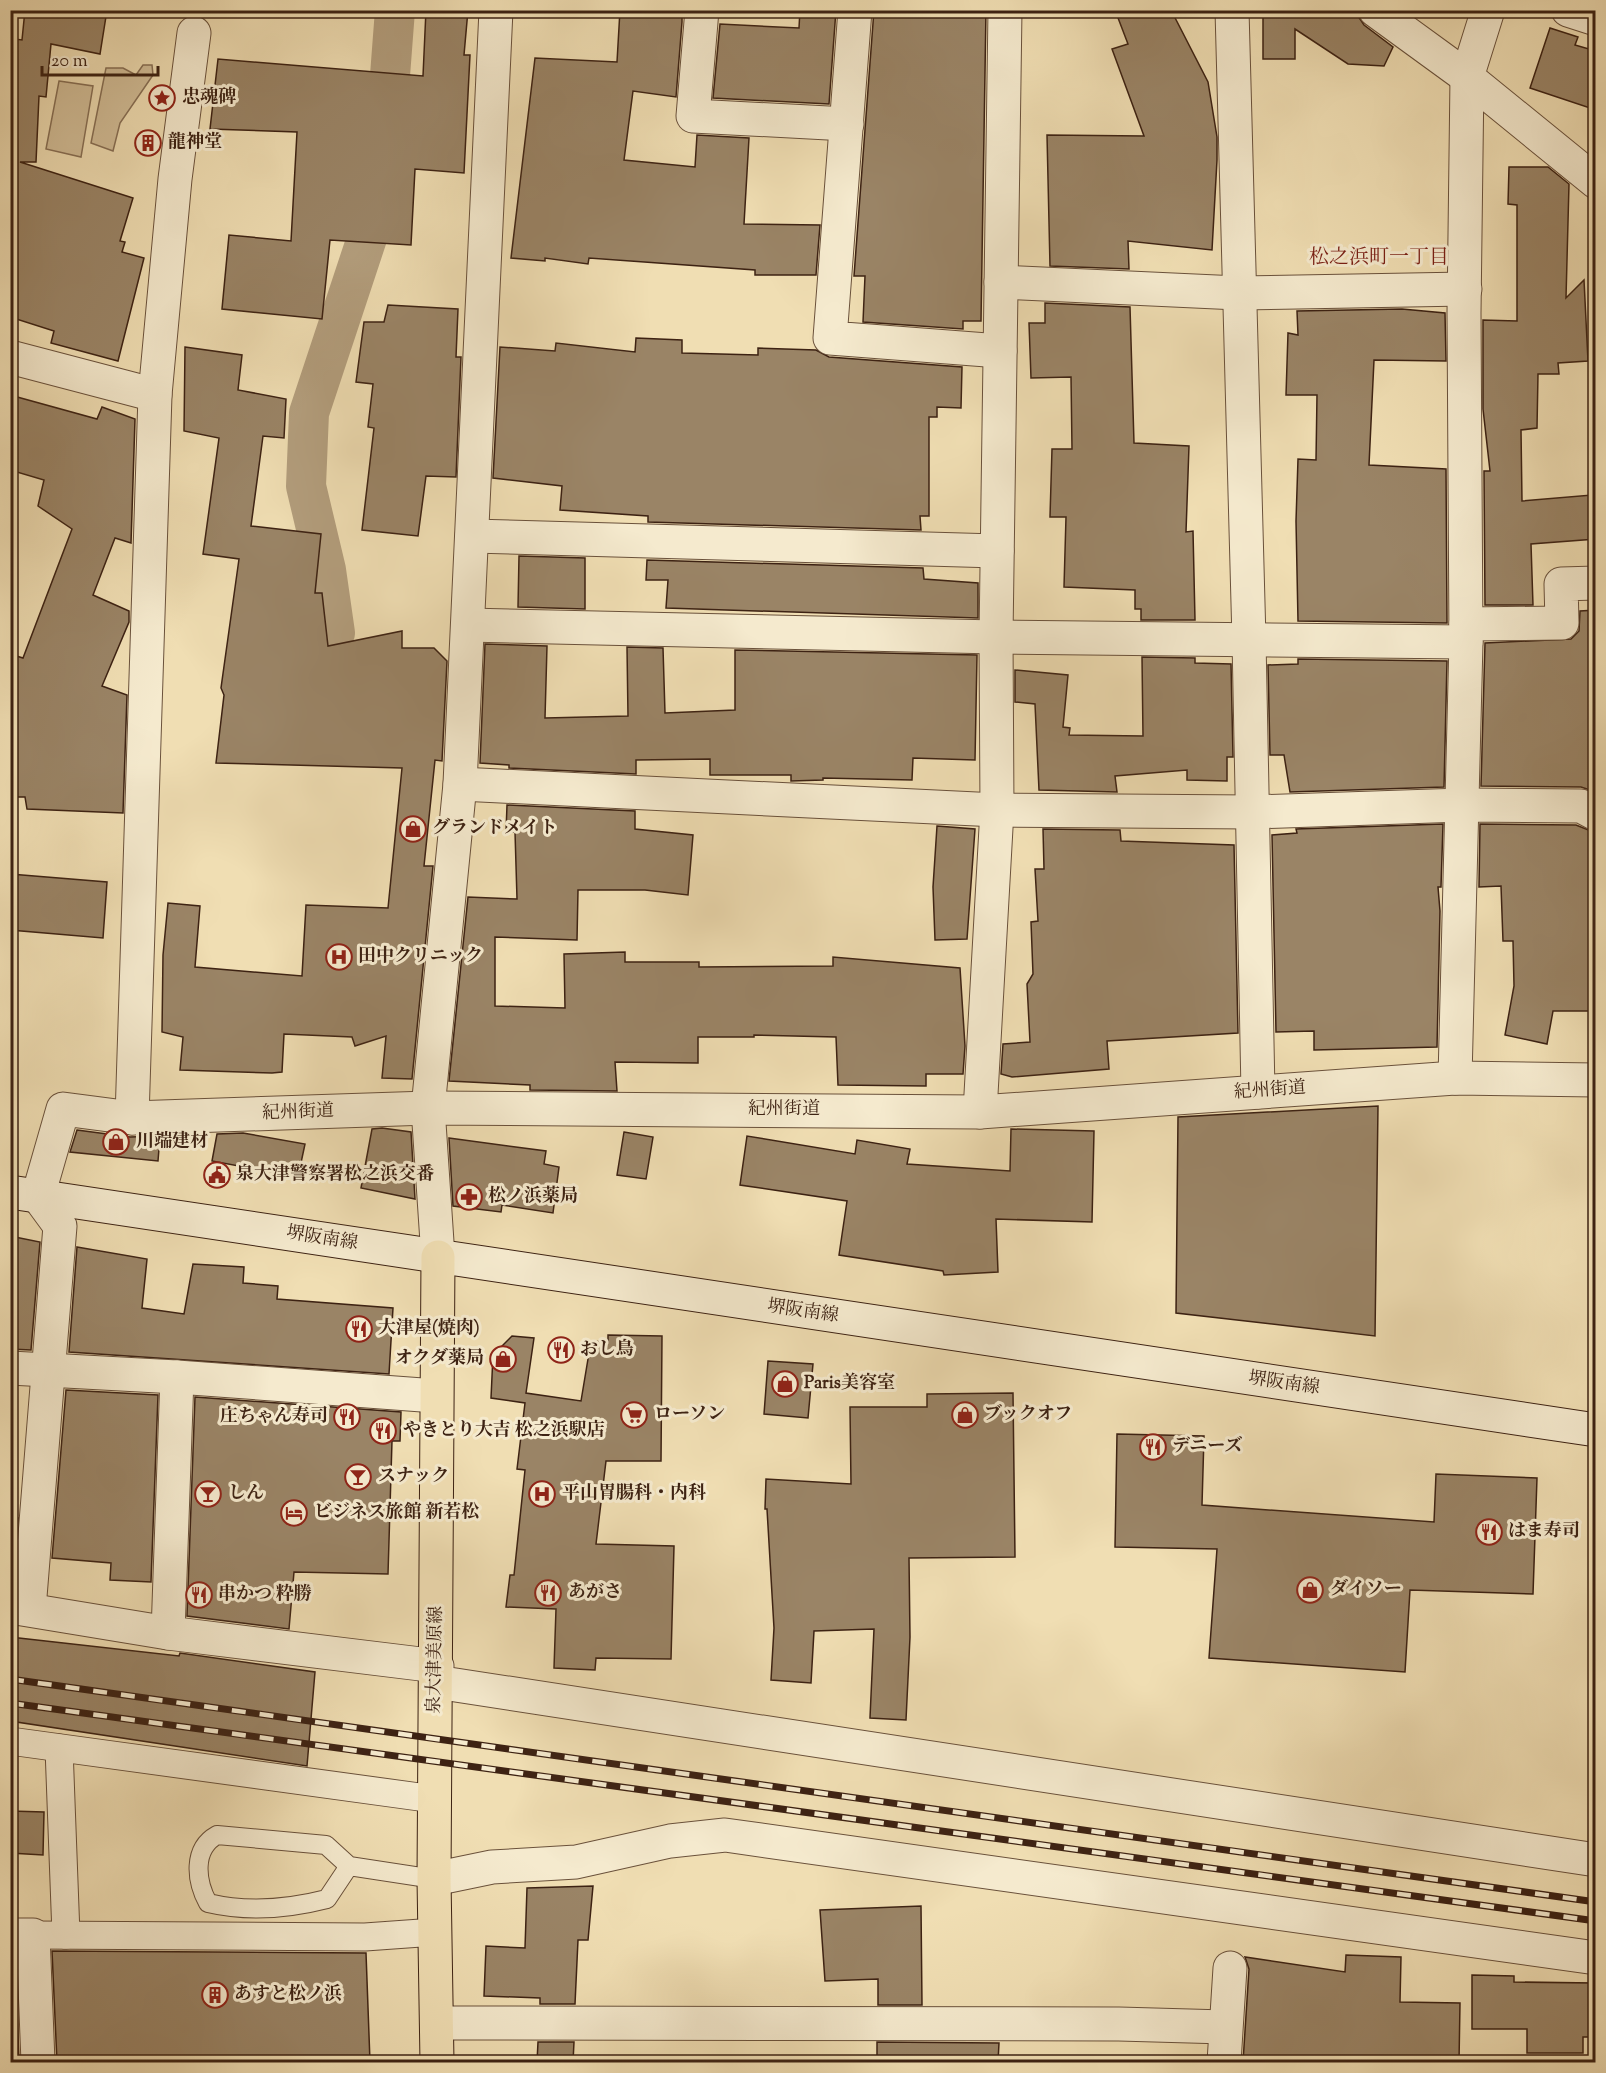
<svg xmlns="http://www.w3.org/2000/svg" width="1606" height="2073" font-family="'Sorts Mill Goudy','Noto Serif JP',serif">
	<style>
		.green { fill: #d2be98; stroke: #887056; stroke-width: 1.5 }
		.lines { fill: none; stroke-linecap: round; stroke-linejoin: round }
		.canal { stroke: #b39e7d; stroke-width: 40 }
		.building { fill: #9a8466; stroke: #3d2213; stroke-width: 1.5 }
		.service-casing { stroke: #6a513b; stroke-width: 20 }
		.pedestrian-casing { stroke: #6a513b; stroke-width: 29 }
		.minor-casing { stroke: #6a513b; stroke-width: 35 }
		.secondary-casing { stroke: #3d2213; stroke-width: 35 }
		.primary-casing { stroke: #3d2213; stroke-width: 35 }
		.service { stroke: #f5eace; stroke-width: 18 }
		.pedestrian { stroke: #f5eace; stroke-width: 27 }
		.minor { stroke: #f5eace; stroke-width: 33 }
		.secondary { stroke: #f5eace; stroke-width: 33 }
		.primary { stroke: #f0deb3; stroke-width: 33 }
		.rail-casing { stroke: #3d2213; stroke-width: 7 }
		.rail { stroke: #f5eace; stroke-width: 4.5; stroke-dasharray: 14; stroke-linecap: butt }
		.labels { text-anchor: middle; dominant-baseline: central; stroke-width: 6; stroke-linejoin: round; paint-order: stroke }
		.poi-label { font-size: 18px; font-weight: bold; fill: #3d2213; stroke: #f5eace; text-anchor: start }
		.street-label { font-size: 18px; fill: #3d2213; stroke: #f5eace }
		.neighbourhood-label { font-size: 20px; fill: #7a1f14; stroke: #f5eace }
	</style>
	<rect width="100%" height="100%" fill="#f0deb3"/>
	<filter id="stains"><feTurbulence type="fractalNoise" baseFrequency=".00333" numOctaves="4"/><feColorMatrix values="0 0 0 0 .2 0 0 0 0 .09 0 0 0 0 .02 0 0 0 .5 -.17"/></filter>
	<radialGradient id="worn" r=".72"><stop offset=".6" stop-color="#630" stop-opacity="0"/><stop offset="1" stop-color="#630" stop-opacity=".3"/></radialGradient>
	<g class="green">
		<polygon points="143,65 152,65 153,75 120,123 113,151 91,143 106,68 123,68 136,75"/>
		<polygon points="59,81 93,86 81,157 46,149"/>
	</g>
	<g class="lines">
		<g class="canal">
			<polyline points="386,128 395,10"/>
			<polyline points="335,633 326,570 306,486 309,413 367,238 378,188"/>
		</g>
	</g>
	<g class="building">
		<polygon points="25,10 107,10 100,54 51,44 46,97 39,96 36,162 20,162 133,198 120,241 125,242 122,252 144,258 118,361 51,343 54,331 10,317 10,178 16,161 10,161 10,63 13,63 15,39 22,40"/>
		<polygon points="426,10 468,10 464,55 470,55 464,173 415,169 411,245 330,240 322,319 222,309 229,235 291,241 297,132 210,129 218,59 423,76"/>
		<polygon points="620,10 682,10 682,22 676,97 633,91 624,160 695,167 697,135 749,138 744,224 820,225 816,275 755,275 755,270 589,258 588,264 545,258 545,261 511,258 535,58 617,62"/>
		<polygon points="800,10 836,10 829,104 713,98 720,24 799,28"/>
		<polygon points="874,10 986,10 981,321 963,321 963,329 863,322 865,276 854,276"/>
		<polygon points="1115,10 1171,10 1208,82 1217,137 1217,160 1212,250 1128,241 1129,269 1050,266 1047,135 1144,136 1112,49 1128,44"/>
		<polygon points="1263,10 1354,10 1364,25 1393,47 1384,66 1348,64 1295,29 1295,59 1263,59"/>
		<polygon points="1550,28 1578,37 1575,45 1596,51 1596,110 1530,88"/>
		<polygon points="1509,167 1548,167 1569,184 1566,298 1584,280 1588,361 1558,363 1559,374 1538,374 1537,428 1521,430 1522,501 1592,495 1596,539 1531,544 1533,605 1485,605 1484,471 1490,471 1483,409 1483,320 1517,321 1517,205 1508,204"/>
		<polygon points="1045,303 1130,307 1134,443 1189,446 1186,532 1193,531 1195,620 1141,620 1141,609 1135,609 1135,590 1064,587 1066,517 1050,517 1052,449 1072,449 1071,377 1031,378 1029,323 1045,323"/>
		<polygon points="388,305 458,309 456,357 461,357 456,477 426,476 418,536 362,530 374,428 368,427 373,384 356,382 364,322 384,322"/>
		<polygon points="1402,309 1445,313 1446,361 1374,360 1369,465 1446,469 1447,623 1298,621 1296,521 1298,459 1316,460 1317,395 1286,395 1288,333 1298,335 1297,311"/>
		<polygon points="636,338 682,340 682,353 758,355 758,348 816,350 829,357 962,367 961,408 937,407 937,417 929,417 929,516 920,516 921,530 648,522 648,516 560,510 562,486 493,478 500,347 555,351 556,343 635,352"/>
		<polygon points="185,347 242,355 238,390 286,399 284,438 263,436 251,526 321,534 315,593 322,593 328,646 402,631 402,648 434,648 447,661 442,761 435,760 424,866 433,866 412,1079 382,1078 386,1036 355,1046 352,1037 284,1034 282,1072 272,1073 180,1070 183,1037 162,1032 163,955 168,903 200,906 195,967 302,976 306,905 388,908 402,768 216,763 224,695 221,688 239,559 203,554 219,438 184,431"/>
		<polygon points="10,395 97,419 102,407 135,419 131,543 115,538 93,595 129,611 129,622 102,686 127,695 123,813 27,809 25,797 10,797 10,654 23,658 72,529 38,506 44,480 10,470"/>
		<polygon points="519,556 585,558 585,609 518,607"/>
		<polygon points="647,560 923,568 924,579 978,583 978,618 666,608 668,580 646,580"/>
		<polygon points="1596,610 1596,792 1581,787 1481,786 1485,643 1571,639 1579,631 1580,611"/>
		<polygon points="485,644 547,646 545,718 628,716 627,647 663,648 665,713 735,710 735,650 977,655 975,760 913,758 912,780 823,778 823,780 791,781 791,775 710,775 710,759 636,760 636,774 509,768 509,765 480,763"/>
		<polygon points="1142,657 1195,658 1195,663 1231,664 1233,757 1227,757 1227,781 1187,780 1187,770 1115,776 1117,792 1039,790 1035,704 1015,702 1015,670 1068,675 1063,727 1070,728 1069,735 1143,736"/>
		<polygon points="1298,659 1447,661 1444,787 1290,792 1284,755 1270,755 1268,665 1298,664"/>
		<polygon points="507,805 635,811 635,829 693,835 688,895 645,890 578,890 577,940 495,937 495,1006 565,1008 564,954 625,952 625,962 699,962 699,967 833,966 833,957 960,968 965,1046 963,1074 926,1074 926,1086 838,1085 836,1037 754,1035 754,1037 698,1037 698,1063 615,1062 617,1091 530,1090 530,1085 449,1081 468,897 517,899 515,832 506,832"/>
		<polygon points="1443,824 1441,887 1438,887 1440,911 1437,1047 1314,1050 1314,1031 1276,1032 1272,835 1297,833 1296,829"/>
		<polygon points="1480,824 1576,825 1596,833 1596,1011 1553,1011 1547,1044 1505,1035 1514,986 1513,941 1503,941 1501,886 1479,887"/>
		<polygon points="937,826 975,829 967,939 935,940 933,887"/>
		<polygon points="1043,829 1120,830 1121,841 1234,845 1238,1033 1107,1041 1109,1069 1012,1077 1001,1074 1003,1044 1030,1042 1027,984 1033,974 1031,922 1038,921 1035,869 1044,869"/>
		<polygon points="10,874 107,882 103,938 10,930"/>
		<polygon points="1378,1106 1375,1336 1176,1313 1178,1117"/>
		<polygon points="382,1128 411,1132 415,1199 361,1188 372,1129"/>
		<polygon points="1011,1129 1094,1131 1092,1222 996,1219 998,1272 944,1275 943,1271 839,1255 847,1201 740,1185 747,1136 855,1154 857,1140 910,1149 907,1164 1010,1171"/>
		<polygon points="77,1130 130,1137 160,1136 158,1161 70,1152"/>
		<polygon points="624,1132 653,1137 646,1179 617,1175"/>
		<polygon points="243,1133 305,1144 298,1177 212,1161 217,1134"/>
		<polygon points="449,1138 546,1151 544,1164 559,1167 553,1213 502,1205 501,1212 453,1206"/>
		<polygon points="10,1236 40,1242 31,1350 10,1349"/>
		<polygon points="77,1247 147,1259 142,1308 184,1314 193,1264 244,1267 243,1283 278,1286 277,1299 393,1308 389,1374 69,1352"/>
		<polygon points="608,1335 662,1336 661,1461 606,1461 596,1544 674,1546 671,1659 596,1658 595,1670 554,1668 556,1609 506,1607 510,1575 514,1575 525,1470 517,1469 525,1403 491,1398 493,1355 512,1336 534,1338 526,1393 581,1401 591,1341 608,1342"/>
		<polygon points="768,1361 813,1364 808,1418 764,1414"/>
		<polygon points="66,1390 158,1395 151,1582 110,1580 111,1563 52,1558"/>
		<polygon points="1013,1393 1015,1557 909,1558 910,1637 906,1720 870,1718 874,1629 814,1631 811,1683 771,1680 774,1628 767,1509 765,1509 766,1479 851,1484 850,1407 927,1407 927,1394"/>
		<polygon points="195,1397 401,1412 400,1441 392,1441 388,1574 294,1572 289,1629 187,1616"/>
		<polygon points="1117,1434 1204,1436 1202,1505 1434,1522 1436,1474 1537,1478 1533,1594 1410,1590 1405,1672 1209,1658 1217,1549 1115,1547"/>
		<polygon points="10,1518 18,1518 15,1554 10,1554"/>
		<polygon points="10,1637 179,1656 180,1653 315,1672 307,1766 10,1721"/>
		<polygon points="10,1811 44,1812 43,1855 10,1853"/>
		<polygon points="593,1886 588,1940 578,1940 575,2004 540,2004 540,1998 484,1996 486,1946 525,1948 527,1888"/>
		<polygon points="921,1906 922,2005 878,2005 878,1979 825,1981 820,1910"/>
		<polygon points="52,1951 366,1953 370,2062 57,2062"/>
		<polygon points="10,1954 15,1954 19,2062 10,2062"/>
		<polygon points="1346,1955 1401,1957 1400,2002 1460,2003 1459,2062 1243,2062 1249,1969 1245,1957 1345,1972"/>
		<polygon points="1472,1975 1514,1976 1514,1982 1594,1983 1594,2037 1583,2037 1583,2053 1527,2053 1527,2029 1472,2029"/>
		<polygon points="538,2042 574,2042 573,2062 537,2062"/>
		<polygon points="877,2042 999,2043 998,2062 877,2062"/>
	</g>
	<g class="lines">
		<g class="service-casing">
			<path id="service" d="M 349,1866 L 327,1899 C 288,1909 246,1912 208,1903 C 196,1881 192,1849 217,1835 L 326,1845 L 349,1866 L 434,1879"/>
		</g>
		<g class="pedestrian-casing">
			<g id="pedestrian">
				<polyline points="10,1741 434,1799"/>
				<polyline points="59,1748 66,1935"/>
				<polyline points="33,1935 365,1937 435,1932"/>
			</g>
		</g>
		<g class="minor-casing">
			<g id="minor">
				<polyline points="702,10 693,116 847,124"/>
				<polyline points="855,10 830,338 1000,351"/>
				<polyline points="1232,10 1249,640 1258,1092"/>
				<polyline points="1375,10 1467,77 1596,182"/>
				<polyline points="1568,10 1596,19"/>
				<polyline points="1001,282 1238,293 1465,289"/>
				<polyline points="10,357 155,395"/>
				<polyline points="472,536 997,551"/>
				<polyline points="1466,624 1562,623 1561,584 1596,583"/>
				<polyline points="468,625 996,637 1466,642"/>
				<polyline points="460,784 997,810 1252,812 1462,805 1581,806 1596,814"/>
				<polyline points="1455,1078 1466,642 1464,313 1467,77 1488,10"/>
				<polyline points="980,1112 997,810 996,637 1005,10"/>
				<polyline points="132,1118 155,395 175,179 194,33"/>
				<polyline points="438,1257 428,1108 460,784 496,10"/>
				<polyline points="10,1368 177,1377 436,1396"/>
				<polyline points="10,1607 168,1633 437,1666"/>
				<polyline points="29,1609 60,1226 38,1196 63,1109 132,1118 428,1108 980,1112 1455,1078 1596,1080"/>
				<polyline points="168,1633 177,1377"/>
				<polyline points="436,1682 1596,1860"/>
				<polyline points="434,1879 492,1867 576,1862 670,1841 725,1835 1596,1958"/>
				<polyline points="10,1935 33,1935 38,2062"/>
				<polyline points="437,2023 1119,2024 1225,2027"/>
				<polyline points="1224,2062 1230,1968"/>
			</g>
		</g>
		<g class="secondary-casing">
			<polyline id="secondary" points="10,1192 1596,1430"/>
		</g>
		<g class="primary-casing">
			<polyline id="primary" points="437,2062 434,1879 438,1257"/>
		</g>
		<use href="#service" class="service"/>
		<use href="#pedestrian" class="pedestrian"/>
		<use href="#minor" class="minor"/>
		<use href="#secondary" class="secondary"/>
		<use href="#primary" class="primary"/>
		<g class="rail-casing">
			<g id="rail">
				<polyline points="10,1679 1596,1902"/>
				<polyline points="10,1703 1596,1921"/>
			</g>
		</g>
		<use href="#rail" class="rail"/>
	</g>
	<defs>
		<g id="sight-ring" transform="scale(1.35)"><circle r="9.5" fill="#f5eace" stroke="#8f2418" stroke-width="1.5"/><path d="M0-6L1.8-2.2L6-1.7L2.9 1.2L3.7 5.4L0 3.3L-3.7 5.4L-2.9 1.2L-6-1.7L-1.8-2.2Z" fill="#8f2418"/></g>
		<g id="building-ring" transform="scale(1.35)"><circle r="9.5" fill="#f5eace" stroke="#8f2418" stroke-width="1.5"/><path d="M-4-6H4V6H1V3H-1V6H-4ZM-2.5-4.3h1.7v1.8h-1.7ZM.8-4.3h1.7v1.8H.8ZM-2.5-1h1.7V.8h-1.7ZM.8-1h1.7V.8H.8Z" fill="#8f2418"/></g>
		<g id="shop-ring" transform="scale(1.35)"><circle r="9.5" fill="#f5eace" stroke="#8f2418" stroke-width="1.5"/><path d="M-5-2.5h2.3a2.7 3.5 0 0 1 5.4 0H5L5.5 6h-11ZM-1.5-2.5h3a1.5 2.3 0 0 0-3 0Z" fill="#8f2418"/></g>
		<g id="hospital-ring" transform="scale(1.35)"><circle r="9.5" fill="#f5eace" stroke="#8f2418" stroke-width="1.5"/><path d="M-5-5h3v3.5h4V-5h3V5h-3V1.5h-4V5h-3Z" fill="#8f2418"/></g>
		<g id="civic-ring" transform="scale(1.35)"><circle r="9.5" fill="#f5eace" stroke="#8f2418" stroke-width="1.5"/><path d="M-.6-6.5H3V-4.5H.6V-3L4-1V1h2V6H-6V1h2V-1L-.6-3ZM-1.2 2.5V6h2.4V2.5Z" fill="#8f2418"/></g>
		<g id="pharmacy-ring" transform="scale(1.35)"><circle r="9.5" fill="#f5eace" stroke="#8f2418" stroke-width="1.5"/><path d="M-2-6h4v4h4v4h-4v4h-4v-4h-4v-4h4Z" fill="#8f2418"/></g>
		<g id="restaurant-ring" transform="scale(1.35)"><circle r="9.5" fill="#f5eace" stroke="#8f2418" stroke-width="1.5"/><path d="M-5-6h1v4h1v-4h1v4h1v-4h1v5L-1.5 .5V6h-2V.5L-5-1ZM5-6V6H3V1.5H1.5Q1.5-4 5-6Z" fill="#8f2418"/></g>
		<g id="supermarket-ring" transform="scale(1.35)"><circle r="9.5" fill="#f5eace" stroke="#8f2418" stroke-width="1.5"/><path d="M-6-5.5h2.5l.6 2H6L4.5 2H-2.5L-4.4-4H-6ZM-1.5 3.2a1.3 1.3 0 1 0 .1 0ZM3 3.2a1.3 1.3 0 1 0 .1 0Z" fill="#8f2418"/></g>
		<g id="bar-ring" transform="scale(1.35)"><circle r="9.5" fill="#f5eace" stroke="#8f2418" stroke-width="1.5"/><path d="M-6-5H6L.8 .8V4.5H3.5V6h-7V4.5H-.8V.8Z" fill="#8f2418"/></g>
		<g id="hotel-ring" transform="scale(1.35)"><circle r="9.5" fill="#f5eace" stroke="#8f2418" stroke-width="1.5"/><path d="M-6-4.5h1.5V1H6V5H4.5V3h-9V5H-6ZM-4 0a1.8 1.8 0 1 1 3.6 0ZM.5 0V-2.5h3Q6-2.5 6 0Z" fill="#8f2418"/></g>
	</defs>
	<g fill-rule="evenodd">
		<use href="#sight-ring" x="162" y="98"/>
		<use href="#building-ring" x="148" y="143"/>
		<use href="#shop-ring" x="413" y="829"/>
		<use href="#hospital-ring" x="339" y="957"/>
		<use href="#shop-ring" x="116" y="1142"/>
		<use href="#civic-ring" x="217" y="1175"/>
		<use href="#pharmacy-ring" x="469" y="1197"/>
		<use href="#restaurant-ring" x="359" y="1329"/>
		<use href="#restaurant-ring" x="561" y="1350"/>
		<use href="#shop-ring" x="503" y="1359"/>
		<use href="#shop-ring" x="785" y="1384"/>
		<use href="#supermarket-ring" x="634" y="1415"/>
		<use href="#shop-ring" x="965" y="1415"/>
		<use href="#restaurant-ring" x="347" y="1417"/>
		<use href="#restaurant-ring" x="383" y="1431"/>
		<use href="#restaurant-ring" x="1153" y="1447"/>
		<use href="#bar-ring" x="358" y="1477"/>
		<use href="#bar-ring" x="208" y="1494"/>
		<use href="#hospital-ring" x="542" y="1494"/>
		<use href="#hotel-ring" x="294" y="1513"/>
		<use href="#restaurant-ring" x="1489" y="1532"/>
		<use href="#shop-ring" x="1310" y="1590"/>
		<use href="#restaurant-ring" x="548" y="1593"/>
		<use href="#restaurant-ring" x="199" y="1595"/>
		<use href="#building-ring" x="215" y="1995"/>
	</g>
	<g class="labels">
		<g class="poi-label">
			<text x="182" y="98">忠魂碑</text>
			<text x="168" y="143">龍神堂</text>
			<text x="432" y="829">グランドメイト</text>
			<text x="358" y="957">田中クリニック</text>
			<text x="136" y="1142">川端建材</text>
			<text x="236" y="1175">泉大津警察署松之浜交番</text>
			<text x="488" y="1197">松ノ浜薬局</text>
			<text x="378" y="1329">大津屋(焼肉)</text>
			<text x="580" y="1350">おし鳥</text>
			<text x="484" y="1359" text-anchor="end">オクダ薬局</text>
			<text x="804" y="1384">Paris美容室</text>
			<text x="654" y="1415">ローソン</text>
			<text x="984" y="1415">ブックオフ</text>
			<text x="328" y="1417" text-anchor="end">庄ちゃん寿司</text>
			<text x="403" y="1431">やきとり大吉 松之浜駅店</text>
			<text x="1172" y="1447">デニーズ</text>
			<text x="378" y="1477">スナック</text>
			<text x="228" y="1494">しん</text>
			<text x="562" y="1494">平山胃腸科・内科</text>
			<text x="314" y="1513">ビジネス旅館 新若松</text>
			<text x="1508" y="1532">はま寿司</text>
			<text x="1330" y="1590">ダイソー</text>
			<text x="568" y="1593">あがさ</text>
			<text x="218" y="1595">串かつ 粋勝</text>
			<text x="234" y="1995">あすと松ノ浜</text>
		</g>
		<g class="street-label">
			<text transform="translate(1270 1091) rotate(-4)">紀州街道</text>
			<text x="784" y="1110">紀州街道</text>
			<text transform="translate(298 1113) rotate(-2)">紀州街道</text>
			<text transform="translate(322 1239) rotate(9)">堺阪南線</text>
			<text transform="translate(803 1312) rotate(8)">堺阪南線</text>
			<text transform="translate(1284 1384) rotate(8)">堺阪南線</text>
			<text transform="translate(436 1660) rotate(-89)">泉大津美原線</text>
		</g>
		<g class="neighbourhood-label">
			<text x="1379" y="258">松之浜町一丁目</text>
		</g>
	</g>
	<rect width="1606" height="2073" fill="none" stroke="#f0deb3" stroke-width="36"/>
	<rect x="12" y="12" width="1582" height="2049" fill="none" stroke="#3d2213" stroke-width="3"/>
	<rect x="18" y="18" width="1570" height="2037" fill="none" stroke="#3d2213" stroke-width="1.5"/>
	<path d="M42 66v9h116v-9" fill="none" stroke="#3d2213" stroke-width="3"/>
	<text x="51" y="66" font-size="18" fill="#3d2213" stroke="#f5eace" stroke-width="4.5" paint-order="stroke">20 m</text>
	<rect width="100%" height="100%" filter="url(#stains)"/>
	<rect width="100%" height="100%" fill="url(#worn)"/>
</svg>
